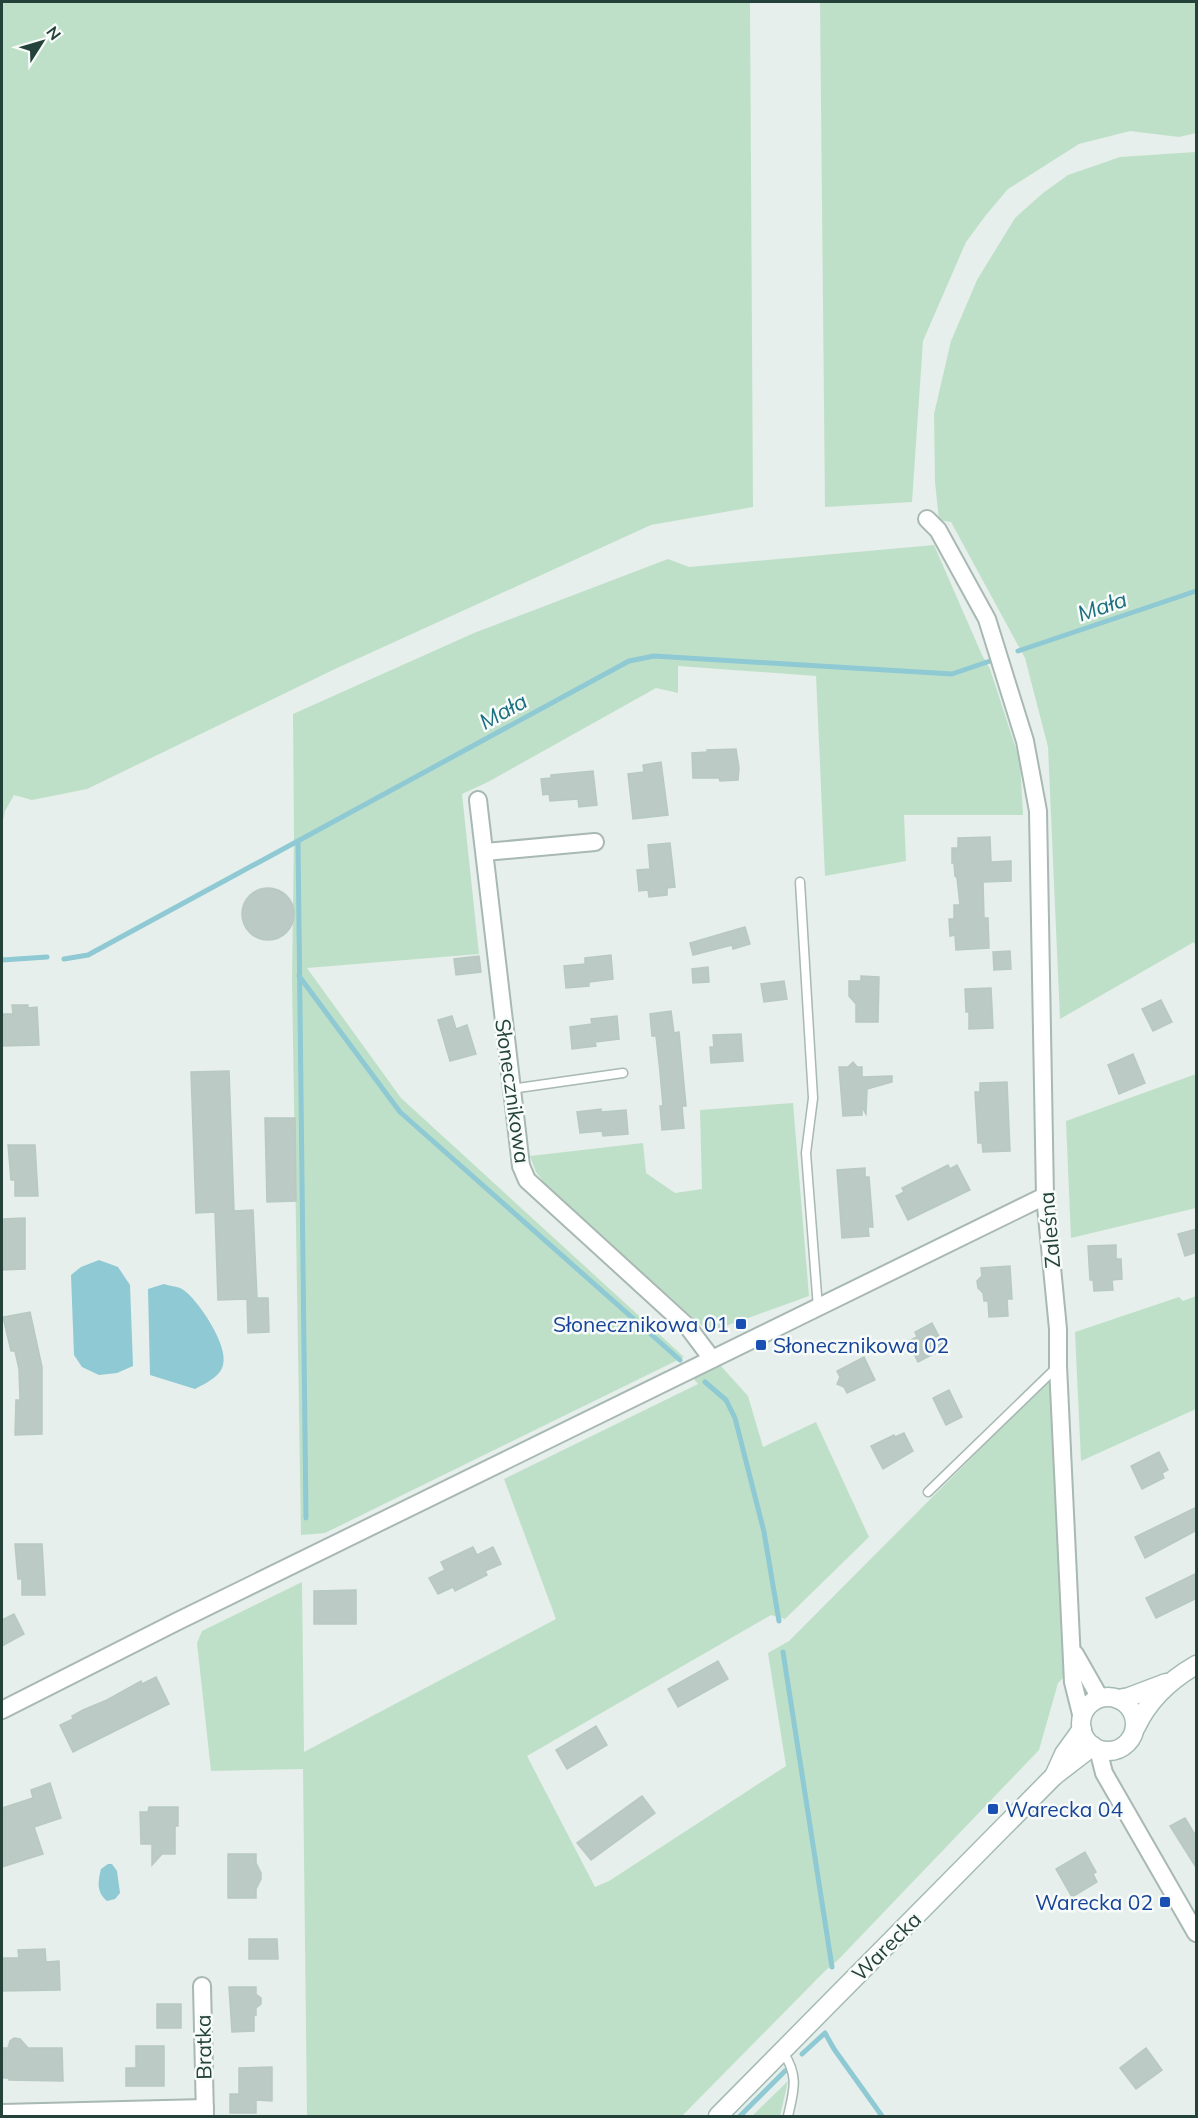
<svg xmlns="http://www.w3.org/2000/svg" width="1198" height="2118" font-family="Mulish,sans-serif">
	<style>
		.green { fill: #bfe0c8 }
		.water { fill: #8ec9d4 }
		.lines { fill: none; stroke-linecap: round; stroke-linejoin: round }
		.stream { stroke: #8ec9d4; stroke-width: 5 }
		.building { fill: #bbcac4; stroke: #b8c9c2; stroke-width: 1.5 }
		.lane-casing { stroke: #a8b8b2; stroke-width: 11 }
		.street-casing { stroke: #a8b8b2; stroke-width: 20 }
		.secondary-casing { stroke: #a4bbb3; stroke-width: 21 }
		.lane { stroke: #fff; stroke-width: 8 }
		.street { stroke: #fff; stroke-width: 16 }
		.secondary { stroke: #fff; stroke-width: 18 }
		.transit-dot { fill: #1a4fb4; stroke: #f7fbf9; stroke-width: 2 }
		.labels { text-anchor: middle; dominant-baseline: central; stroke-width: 5; stroke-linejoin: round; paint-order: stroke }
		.street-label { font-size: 21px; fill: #24423a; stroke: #f7fbf9 }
		.transit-label { font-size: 21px; fill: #164399; stroke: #f7fbf9; text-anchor: end }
		.water-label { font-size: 22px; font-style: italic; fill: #1c6f80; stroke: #f7fbf9 }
	</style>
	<rect width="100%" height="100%" fill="#e6efeb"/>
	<g class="green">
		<polygon points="2,2 750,2 753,507 651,525 335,669 87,789 32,800 14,795 5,811 2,826"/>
		<polygon points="820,2 1196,2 1196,133 1179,137 1130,131 1079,144 1008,189 986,215 966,242 923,341 912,502 825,507"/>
		<polygon points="1196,152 1196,950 1194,942 1060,1019 1048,747 1025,658 951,522 939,520 935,482 934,414 951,341 977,280 1015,218 1043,193 1068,175 1120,157"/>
		<polygon points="934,545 982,655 990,669 1020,761 1023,815 904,815 906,861 825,876 816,676 678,666 678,693 656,688 488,782 462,794 479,954 307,968 401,1098 684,1357 325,1533 301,1535 292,979 294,836 293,714 474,633 668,559 689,567"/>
		<polygon points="1196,1074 1196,1208 1071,1238 1066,1121"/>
		<polygon points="793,1103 809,1296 709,1332 550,1190 536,1172 530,1156 643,1143 646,1173 675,1193 702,1189 700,1110"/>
		<polygon points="1196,1296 1196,1409 1081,1461 1075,1332 1179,1297 1183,1301"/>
		<polygon points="721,1366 748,1396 763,1447 816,1422 869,1537 785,1619 771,1615 527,1756 595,1887 609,1881 786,1766 768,1653 789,1641 1049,1380 1067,1674 1058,1683 1039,1750 838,1960 825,1971 682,2116 307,2116 303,1769 211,1771 197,1643 202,1631 302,1582 304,1752 556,1619 504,1479 698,1384 693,1378"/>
		<polygon points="788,2081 780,2116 752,2116"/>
	</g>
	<g class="water">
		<polygon points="99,1260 118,1267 130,1285 133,1366 117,1373 99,1375 82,1367 74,1355 71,1275 81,1267"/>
		<path d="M 164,1284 C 169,1286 177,1286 182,1289 C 198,1299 229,1346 223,1365 C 220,1377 206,1383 195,1389 L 150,1375 L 148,1289 Z"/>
		<path d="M 108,1864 L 112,1864 L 117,1871 L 120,1893 L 115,1899 L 107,1901 C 96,1892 98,1881 101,1869 Z"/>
	</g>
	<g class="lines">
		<g class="stream">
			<polyline points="1018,651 1196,591"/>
			<polyline points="298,841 306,1518"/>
			<polyline points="64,959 88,955 629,661 654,656 952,674 996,659"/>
			<polyline points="2,960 47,957"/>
			<polyline points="299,976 400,1112 680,1360"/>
			<polyline points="705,1382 726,1400 735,1418 764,1532 779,1621"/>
			<polyline points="783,1652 832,1967"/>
			<polyline points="802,2054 825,2033 834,2049 882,2116"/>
			<polyline points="740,2116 785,2071"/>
		</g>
	</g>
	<g class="building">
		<polygon points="736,749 739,768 738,780 720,781 719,778 693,778 692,753 707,752 707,750"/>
		<polygon points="661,762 668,815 633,819 628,774 644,772 643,765"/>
		<polygon points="593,771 597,805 579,807 578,799 550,801 549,794 543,795 541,779 551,778 551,775"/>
		<polygon points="990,837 991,862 1011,861 1011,881 983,882 984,918 988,918 989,948 956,950 955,935 950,936 949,919 954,919 954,905 960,905 957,878 955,876 954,863 952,863 952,848 958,848 958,838"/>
		<polygon points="670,843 675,887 667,888 667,895 649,897 648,890 639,891 637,870 650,869 648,845"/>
		<circle cx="268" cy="914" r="26"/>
		<polygon points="745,927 750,944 733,949 732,945 693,955 690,943"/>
		<polygon points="1010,951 1011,969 994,970 993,952"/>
		<polygon points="611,955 613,979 589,982 589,986 566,988 564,966 585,964 585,958"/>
		<polygon points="479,956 481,972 456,975 454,959"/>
		<polygon points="708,967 709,982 693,983 692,969"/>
		<polygon points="861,976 879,977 878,1022 856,1022 856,1004 849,996 849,981 861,981"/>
		<polygon points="784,981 787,999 764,1002 761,984"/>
		<polygon points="991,988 993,1028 969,1029 969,1012 966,1012 965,989"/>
		<polygon points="1161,1000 1172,1022 1153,1031 1142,1009"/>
		<polygon points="12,1005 28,1005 28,1008 37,1007 39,1045 2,1046 2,1014 13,1014"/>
		<polygon points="671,1011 674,1033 679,1032 686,1106 682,1106 684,1128 662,1130 660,1106 663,1106 660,1072 656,1036 652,1036 650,1014"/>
		<polygon points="452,1016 456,1029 467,1025 476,1054 450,1061 438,1020"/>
		<polygon points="617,1016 619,1039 595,1042 596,1046 572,1049 570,1027 592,1024 591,1019"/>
		<polygon points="741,1034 743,1061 711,1063 710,1047 714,1047 713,1035"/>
		<polygon points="1133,1054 1145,1083 1119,1094 1108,1065"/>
		<polygon points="853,1062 857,1067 862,1067 862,1077 892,1076 892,1082 867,1089 866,1114 862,1107 862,1115 843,1116 839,1067 848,1067"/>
		<polygon points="229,1071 234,1211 253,1210 257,1298 268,1298 269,1332 248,1333 247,1299 218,1300 215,1212 196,1213 191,1072"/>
		<polygon points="1007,1082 1010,1151 983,1152 982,1143 978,1143 975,1092 980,1092 980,1083"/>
		<polygon points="601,1109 601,1112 626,1110 628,1134 603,1136 602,1131 580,1133 577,1112"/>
		<polygon points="265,1118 295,1118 296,1201 267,1202"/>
		<polygon points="8,1145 35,1145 38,1196 15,1196 15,1180 11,1180"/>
		<polygon points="948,1165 950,1169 957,1165 970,1190 908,1220 896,1196 904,1192 902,1188"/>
		<polygon points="865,1168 865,1177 869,1177 873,1227 868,1227 869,1236 842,1238 837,1170"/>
		<polygon points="25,1218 25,1269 2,1270 2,1219"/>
		<polygon points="1197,1229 1197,1252 1185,1256 1178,1234"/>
		<polygon points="1116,1245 1116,1259 1121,1259 1122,1279 1112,1280 1113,1290 1094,1291 1093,1280 1090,1280 1088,1246"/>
		<polygon points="1010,1266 1012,1299 1007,1299 1008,1316 989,1317 988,1301 984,1301 983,1293 978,1288 977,1281 982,1276 981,1268"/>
		<polygon points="30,1312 42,1367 42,1434 15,1435 16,1400 20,1400 19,1369 15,1351 11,1351 3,1317"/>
		<polygon points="932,1323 945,1348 918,1362 908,1341 917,1337 915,1332"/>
		<polygon points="864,1357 875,1380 847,1393 844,1387 837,1384 840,1377 837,1371"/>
		<polygon points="949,1390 962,1417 946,1425 933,1398"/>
		<polygon points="904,1433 913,1451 883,1469 871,1446 894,1435 895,1437"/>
		<polygon points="1159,1452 1168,1470 1162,1473 1164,1478 1142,1489 1131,1466"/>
		<polygon points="1197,1507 1197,1530 1145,1558 1135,1537"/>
		<polygon points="15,1544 42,1544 45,1595 22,1595 22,1579 18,1579"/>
		<polygon points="473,1547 477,1555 493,1547 501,1564 485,1571 487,1575 455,1591 453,1587 438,1594 429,1578 445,1570 441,1562"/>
		<polygon points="1197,1573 1197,1598 1156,1618 1146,1598"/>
		<polygon points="356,1590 356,1624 314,1624 314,1591"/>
		<polygon points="14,1614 24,1634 2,1646 2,1620"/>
		<polygon points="718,1661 728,1679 678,1707 668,1689"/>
		<polygon points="156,1677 169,1704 73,1752 60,1725 73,1719 72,1716 83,1710 107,1700 141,1681 142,1684"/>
		<polygon points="596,1726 607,1745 567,1769 556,1750"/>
		<polygon points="50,1783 61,1818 34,1827 43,1854 2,1867 2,1808 33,1798 31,1790"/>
		<polygon points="642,1796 655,1813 591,1860 577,1843"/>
		<polygon points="149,1807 178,1807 178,1826 175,1826 175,1854 162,1854 152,1865 152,1844 141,1844 140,1812 148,1812"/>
		<polygon points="1185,1818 1197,1838 1197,1869 1170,1826"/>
		<polygon points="1085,1852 1096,1872 1093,1874 1097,1882 1072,1897 1056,1869"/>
		<polygon points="228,1854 256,1854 256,1863 261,1873 261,1879 256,1889 256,1898 228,1898"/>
		<polygon points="249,1939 277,1939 278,1959 249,1959"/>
		<polygon points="45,1949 46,1962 59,1961 60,1990 2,1991 2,1958 19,1958 18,1950"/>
		<polygon points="229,1987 256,1987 256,1994 261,1998 261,2004 256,2008 256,2015 254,2015 254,2031 232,2032"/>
		<rect x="157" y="2004" width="24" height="24"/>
		<polygon points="14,2038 20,2039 28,2048 62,2048 63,2081 9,2080 9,2078 2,2078 2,2048 8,2048 10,2041"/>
		<polygon points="136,2046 164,2046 164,2086 126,2086 126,2068 136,2068"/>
		<polygon points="1146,2048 1162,2070 1136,2089 1120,2068"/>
		<polygon points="272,2067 272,2101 256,2100 256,2113 230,2113 230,2094 239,2094 239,2068"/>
	</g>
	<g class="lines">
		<g class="lane-casing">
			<g id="lane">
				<polyline points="800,882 813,1098 806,1153 818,1308"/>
				<polyline points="511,1089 623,1073"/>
				<polyline points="928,1492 1057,1367"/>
				<path d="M 783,2052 C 799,2076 794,2090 788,2116"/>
			</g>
		</g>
		<g class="street-casing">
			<g id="street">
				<polyline points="927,519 938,530 987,619 1025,741 1038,811 1045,1196 1058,1329 1058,1366 1073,1682 1082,1718"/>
				<polyline points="478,800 521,1166 527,1180 688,1327 712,1359"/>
				<polyline points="485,852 595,842"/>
				<polyline points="1075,1654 1100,1698"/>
				<polyline points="2,1710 178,1621 1045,1196"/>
				<polyline points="1098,1749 1104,1773 1196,1933"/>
				<polyline points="202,1986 205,2116"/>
				<polyline points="2,2113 205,2108"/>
			</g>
		</g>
		<g class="secondary-casing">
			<g id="secondary">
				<circle cx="1108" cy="1724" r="27"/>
				<polyline points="1118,1699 1129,1697 1166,1683"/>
				<path d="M 1136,1727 C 1149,1699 1170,1680 1196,1665"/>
				<polyline points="1054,1776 1064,1754 1082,1729"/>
				<polyline points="718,2116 1054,1776 1093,1746"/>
			</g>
		</g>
		<use href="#lane" class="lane"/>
		<use href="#street" class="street"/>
		<use href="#secondary" class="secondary"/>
	</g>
	<g class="transit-dot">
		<rect x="735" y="1318" width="12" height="12" rx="3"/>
		<rect x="755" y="1339" width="12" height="12" rx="3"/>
		<rect x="987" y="1803" width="12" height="12" rx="3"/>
		<rect x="1159" y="1896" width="12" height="12" rx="3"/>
	</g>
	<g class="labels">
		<g class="street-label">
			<text transform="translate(513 1091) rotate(82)">Słonecznikowa</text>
			<text transform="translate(1049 1230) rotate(-95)">Zaleśna</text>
			<text transform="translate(886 1946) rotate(-45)">Warecka</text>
			<text transform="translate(203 2047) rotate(-91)">Bratka</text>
		</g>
		<g class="transit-label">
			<text x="729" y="1324">Słonecznikowa 01</text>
			<text x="773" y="1345" text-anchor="start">Słonecznikowa 02</text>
			<text x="1005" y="1809" text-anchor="start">Warecka 04</text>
			<text x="1153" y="1902">Warecka 02</text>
		</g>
		<g class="water-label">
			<text transform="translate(1102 606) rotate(-19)">Mała</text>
			<text transform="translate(503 711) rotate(-29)">Mała</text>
		</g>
	</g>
	<rect width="1198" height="2118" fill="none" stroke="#24423a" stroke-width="6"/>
	<g transform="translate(42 42) rotate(53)" stroke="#f7fbf9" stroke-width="4.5" paint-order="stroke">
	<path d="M0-4.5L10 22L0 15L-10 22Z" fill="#24423a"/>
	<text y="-9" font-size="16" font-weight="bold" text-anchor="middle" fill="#24423a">N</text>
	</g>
</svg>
